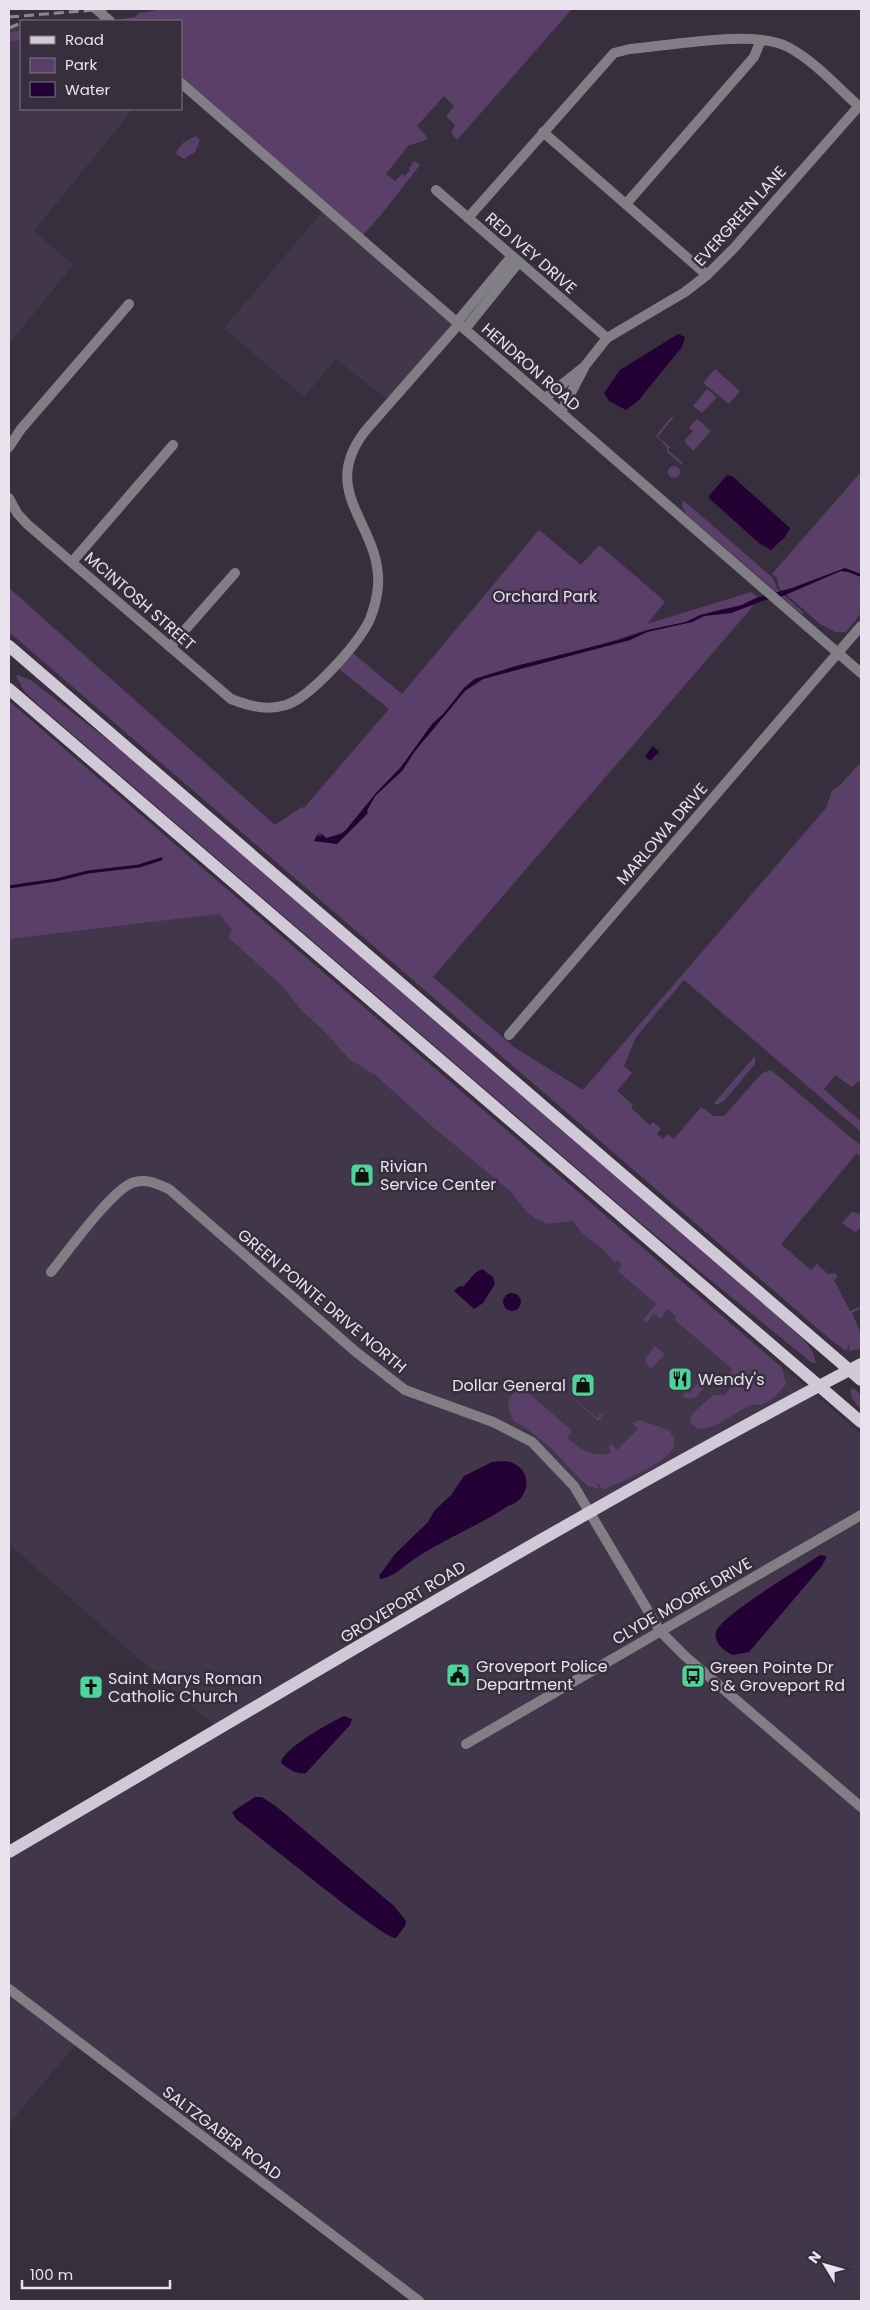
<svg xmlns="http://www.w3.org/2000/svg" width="870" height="2310" font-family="Poppins,sans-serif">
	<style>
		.built { fill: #42364a }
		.green { fill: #5a4069 }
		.water { fill: #240134 }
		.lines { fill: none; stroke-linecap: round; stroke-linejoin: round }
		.stream { stroke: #240134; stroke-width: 3 }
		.minor { stroke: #827e85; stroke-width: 10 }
		.tertiary { stroke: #827e85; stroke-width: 10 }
		.primary { stroke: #d2c9d8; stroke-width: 12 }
		.rail { stroke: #8d8792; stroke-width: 3; stroke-dasharray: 10 5; stroke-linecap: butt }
		.labels { text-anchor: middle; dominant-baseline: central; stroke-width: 5; stroke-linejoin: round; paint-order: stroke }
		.street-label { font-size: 16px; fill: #e8e3ec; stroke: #372f3d }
		.park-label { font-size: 16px; fill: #f0dbfd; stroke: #372f3d }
		.poi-label { font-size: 16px; fill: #e8e3ec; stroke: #372f3d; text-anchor: start }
	</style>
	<rect width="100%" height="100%" fill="#372f3d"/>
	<g class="built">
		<polygon points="21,23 21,109 133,109 34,231 73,265 9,344 9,24"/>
		<polygon points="322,212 459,331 394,405 336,359 304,397 224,328"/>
		<polygon points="219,914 232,930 228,937 283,987 302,1011 322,1029 349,1059 375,1075 434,1128 510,1191 526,1211 536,1219 548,1224 573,1221 575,1228 595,1241 609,1254 634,1240 861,1434 861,2301 419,2301 9,1983 9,1851 218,1729 9,1544 9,939"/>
		<polygon points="9,1996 75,2045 9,2124"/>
	</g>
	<g class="green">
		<path d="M 164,9 L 572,9 L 457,140 L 451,133 L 455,125 L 446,116 L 454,106 L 444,96 L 417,126 L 428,138 C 422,143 414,143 408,146 L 386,174 L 395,181 L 402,174 L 405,176 L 410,170 L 409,168 L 414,161 L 420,165 L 380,216 L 363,235 L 181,77 L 181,21 L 117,20 L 135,17 L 139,13 Z"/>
		<polygon points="21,31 21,40 9,41 9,32"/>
		<polygon points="196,136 200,140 195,152 184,159 177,155 176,152 183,143"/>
		<polygon points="715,369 740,391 729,404 703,383"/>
		<polygon points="707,389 717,397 702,413 693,406"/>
		<polygon points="671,417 675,418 672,419 658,437 670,447 668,450 683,463 681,464 667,452 667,447 656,436"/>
		<polygon points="697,419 711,431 693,451 684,441 693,431 689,428"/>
		<circle cx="674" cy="472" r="6"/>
		<polygon points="861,472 861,613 846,632 835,632 820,624 779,588 777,578 772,574"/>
		<polygon points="683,500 773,578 777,589 804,613 802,614 686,514 682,506"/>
		<polygon points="539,530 581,565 599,545 660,597 665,602 647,624 751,592 758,597 742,605 711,612 685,622 643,631 590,648 516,666 474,679 464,688 444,713 432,724 401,767 376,793 346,830 330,838 326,838 319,832 314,841 337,844 368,813 366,811 375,796 402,771 415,751 468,687 483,679 630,640 647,632 692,622 704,616 731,613 754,605 433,977 514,1047 583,1090 826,808 832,791 839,786 861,762 861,1083 858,1081 852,1087 835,1075 824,1089 861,1122 861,1132 684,980 636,1037 624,1066 632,1073 617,1091 633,1105 631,1108 650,1125 653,1122 661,1129 657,1134 663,1139 667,1134 674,1139 701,1107 714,1116 724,1116 762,1073 771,1070 861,1146 861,1156 857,1153 781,1244 811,1270 817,1264 828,1274 835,1273 838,1277 834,1280 850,1311 861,1306 861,1308 852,1313 861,1334 861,1349 849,1351 850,1344 846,1351 831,1340 9,632 9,588 275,825 302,807 304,808 389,709 334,665 348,649 402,694"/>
		<path d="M 18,675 L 32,681 L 118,748 L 781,1319 C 794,1331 814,1345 816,1363 L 812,1363 L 643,1225 L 41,707 L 25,692 L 16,676 Z"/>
		<path d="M 9,701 L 782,1368 L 786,1384 C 780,1391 772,1401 763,1404 C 759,1406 755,1404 751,1405 C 738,1409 698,1445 690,1420 L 693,1413 L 713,1395 L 725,1395 L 735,1381 L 726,1379 L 732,1369 L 676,1321 L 676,1316 L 668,1309 L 660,1319 L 654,1313 L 646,1323 L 643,1320 L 656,1304 L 618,1271 L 622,1266 L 618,1260 L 614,1263 C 603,1243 581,1238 573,1221 L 548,1224 L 536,1219 L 526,1211 L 510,1191 L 434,1128 L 375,1075 L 349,1059 L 322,1029 L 302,1011 L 283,987 L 228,937 L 232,930 L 219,914 L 9,939 Z"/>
		<polygon points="755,1056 755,1064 724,1101 716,1105 714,1103"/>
		<polygon points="852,1212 861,1214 861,1228 855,1232 842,1223"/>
		<polygon points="655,1346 665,1354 651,1369 646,1364 645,1359"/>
		<polygon points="706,1377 707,1384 696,1397 689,1399 682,1396 686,1392 688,1394 698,1383 696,1381"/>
		<polygon points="853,1388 861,1395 861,1410 852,1398 850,1390"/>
		<path d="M 518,1390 L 525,1390 L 572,1431 L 567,1438 C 581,1450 593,1458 611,1453 L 609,1446 L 611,1444 L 617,1450 L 638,1429 L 632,1423 L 640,1420 L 671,1431 L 671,1435 L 674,1436 C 674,1440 675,1444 673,1448 C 667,1463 618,1483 603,1490 L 598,1483 L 596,1484 L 600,1489 L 588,1486 L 579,1478 L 551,1448 L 530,1431 L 514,1421 L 509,1411 L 508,1401 L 511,1396 Z"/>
		<polygon points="564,1390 597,1418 601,1414 603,1415 598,1421"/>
	</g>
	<g class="water">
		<polygon points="678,334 685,337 682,347 638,401 626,410 609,401 604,393 620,370"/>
		<polygon points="727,475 732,476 790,528 785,537 771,550 760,544 710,499 709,496"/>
		<polygon points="845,568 861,574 861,577 848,572 841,571 783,596 762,601 731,613 704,616 692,622 647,632 630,640 483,679 465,691 415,751 402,771 375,796 367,811 368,813 337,844 314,841 317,835 320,837 322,834 326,838 341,834 346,830 376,793 401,767 432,724 444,713 464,688 475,679 516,666 619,640 648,630 686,622 700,615 742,605 756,598 792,588"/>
		<polygon points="653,746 659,752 650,761 645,756"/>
		<polygon points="482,1269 493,1277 495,1284 483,1303 474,1309 454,1291 458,1287 464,1286 475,1273"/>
		<circle cx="512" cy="1302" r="9"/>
		<path d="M 492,1462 C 498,1462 507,1460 513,1463 C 534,1472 529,1501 508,1506 C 477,1527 441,1540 410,1562 C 402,1568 391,1578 380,1579 L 379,1576 L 395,1554 L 428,1522 L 434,1511 L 451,1495 L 464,1476 Z"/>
		<path d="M 820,1555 L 826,1556 L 826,1558 L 822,1566 L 749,1652 L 733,1655 C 725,1652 713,1642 716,1632 C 722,1614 801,1569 820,1555 Z"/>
		<path d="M 344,1716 L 352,1719 L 350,1725 L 306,1773 C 296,1775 289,1769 281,1763 C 282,1749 331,1722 344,1716 Z"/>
		<path d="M 255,1797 L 262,1797 L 277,1807 L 394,1906 L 406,1921 L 405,1926 L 396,1938 C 383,1939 257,1834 236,1819 L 232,1812 Z"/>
	</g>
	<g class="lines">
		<polyline class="stream" points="9,887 56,880 88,872 139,866 161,859"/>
		<g class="minor">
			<polyline points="543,132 707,275"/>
			<polyline points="436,190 607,338"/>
			<polyline points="626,204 754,57 761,40"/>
			<path d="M 468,218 L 614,53 L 630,49 C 668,46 756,29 788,47 C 816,62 838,88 861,108"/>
			<polyline points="457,322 512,256"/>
			<polyline points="465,329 519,262"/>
			<polyline points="545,398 584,367 607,338 685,292 707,275 734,248 859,106"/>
			<polyline points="561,412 584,368"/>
			<polyline points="9,447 21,429 129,304"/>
			<path d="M 9,498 L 17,513 L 27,524 L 231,699 C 249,706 267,711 286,705 C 311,697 359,643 370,619 C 374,609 377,598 378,586 C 382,524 316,493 366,430 L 459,324"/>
			<polyline points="72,562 173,445"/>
			<polyline points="170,647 235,573"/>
			<polyline points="509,1035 861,626"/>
			<path d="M 51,1272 C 67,1253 114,1186 135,1182 C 149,1179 157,1184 169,1189 L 356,1352 L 405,1390 L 493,1422 L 532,1442 L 574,1486 L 660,1631 L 686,1657 L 861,1807"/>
			<polyline points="466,1744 861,1515"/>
			<polyline points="9,1989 419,2301"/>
		</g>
		<g class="tertiary">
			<polyline points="96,9 110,21"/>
			<polyline points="181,83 861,673"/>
		</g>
		<g class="primary">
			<polyline points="9,646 861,1380"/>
			<polyline points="9,689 861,1422"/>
			<path d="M 9,1852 C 292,1687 571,1515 861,1364"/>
		</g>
		<g class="rail">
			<polyline points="9,17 107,9"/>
			<polyline points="9,28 21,23"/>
		</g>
	</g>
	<defs>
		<g id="shop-square" transform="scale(1.25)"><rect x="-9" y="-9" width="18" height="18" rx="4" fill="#4bd49b" stroke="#372f3d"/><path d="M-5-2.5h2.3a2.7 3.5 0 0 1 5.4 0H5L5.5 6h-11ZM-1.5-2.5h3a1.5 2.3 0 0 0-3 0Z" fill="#111"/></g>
		<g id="restaurant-square" transform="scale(1.25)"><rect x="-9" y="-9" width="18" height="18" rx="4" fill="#4bd49b" stroke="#372f3d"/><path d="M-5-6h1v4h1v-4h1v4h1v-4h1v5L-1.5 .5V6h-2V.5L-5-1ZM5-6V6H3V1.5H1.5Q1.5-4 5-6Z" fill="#111"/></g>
		<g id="civic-square" transform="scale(1.25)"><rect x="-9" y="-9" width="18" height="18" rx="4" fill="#4bd49b" stroke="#372f3d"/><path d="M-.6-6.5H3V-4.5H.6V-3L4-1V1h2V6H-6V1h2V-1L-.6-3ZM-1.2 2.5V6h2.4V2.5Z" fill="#111"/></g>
		<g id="bus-square" transform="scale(1.25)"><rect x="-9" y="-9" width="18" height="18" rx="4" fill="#4bd49b" stroke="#372f3d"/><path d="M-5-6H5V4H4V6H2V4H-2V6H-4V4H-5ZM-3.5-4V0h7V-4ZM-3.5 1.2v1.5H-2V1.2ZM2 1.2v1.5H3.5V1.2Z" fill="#111"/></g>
		<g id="church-square" transform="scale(1.25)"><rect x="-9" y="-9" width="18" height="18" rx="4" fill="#4bd49b" stroke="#372f3d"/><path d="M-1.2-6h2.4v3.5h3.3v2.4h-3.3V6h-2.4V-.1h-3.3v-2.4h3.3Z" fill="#111"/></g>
	</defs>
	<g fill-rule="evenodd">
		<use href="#shop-square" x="362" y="1175"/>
		<use href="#restaurant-square" x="680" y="1379"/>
		<use href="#shop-square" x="583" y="1385"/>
		<use href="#civic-square" x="458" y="1675"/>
		<use href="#bus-square" x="693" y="1676"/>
		<use href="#church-square" x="91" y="1687"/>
	</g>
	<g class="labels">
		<g class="street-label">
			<text transform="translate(740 216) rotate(-48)">EVERGREEN LANE</text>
			<text transform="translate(531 253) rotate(41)">RED IVEY DRIVE</text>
			<text transform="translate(531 367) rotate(41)">HENDRON ROAD</text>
			<text transform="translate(140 601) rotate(41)">MCINTOSH STREET</text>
			<text transform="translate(662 834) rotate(-49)">MARLOWA DRIVE</text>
			<text transform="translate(322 1301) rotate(40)">GREEN POINTE DRIVE NORTH</text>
			<text transform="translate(682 1601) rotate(-30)">CLYDE MOORE DRIVE</text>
			<text transform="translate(403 1602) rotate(-31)">GROVEPORT ROAD</text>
			<text transform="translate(222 2133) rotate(37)">SALTZGABER ROAD</text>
		</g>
		<g class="park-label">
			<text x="545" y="596">Orchard Park</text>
		</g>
		<g class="poi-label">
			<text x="380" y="1166">Rivian<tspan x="380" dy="18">Service Center</tspan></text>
			<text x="698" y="1379">Wendy's</text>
			<text x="566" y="1385" text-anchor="end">Dollar General</text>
			<text x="476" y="1666">Groveport Police<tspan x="476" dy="18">Department</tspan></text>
			<text x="710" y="1667">Green Pointe Dr<tspan x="710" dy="18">S &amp; Groveport Rd</tspan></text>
			<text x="108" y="1678">Saint Marys Roman<tspan x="108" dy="18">Catholic Church</tspan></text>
		</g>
	</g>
	<rect width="870" height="2310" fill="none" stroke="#e8e3ec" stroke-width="20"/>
	<rect x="20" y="20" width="162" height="90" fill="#372f3d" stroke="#7e7783"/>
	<rect x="30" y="36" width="25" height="8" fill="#d2c9d8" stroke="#7e7783"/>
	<text x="65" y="45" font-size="15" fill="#e8e3ec">Road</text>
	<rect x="30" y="58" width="25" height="15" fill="#5a4069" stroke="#7e7783"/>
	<text x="65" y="70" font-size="15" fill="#e8e3ec">Park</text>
	<rect x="30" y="82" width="25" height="15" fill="#240134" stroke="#7e7783"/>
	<text x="65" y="95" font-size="15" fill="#e8e3ec">Water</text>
	<g transform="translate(825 2265) rotate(307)" stroke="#372f3d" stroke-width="4" paint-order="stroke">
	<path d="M0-4L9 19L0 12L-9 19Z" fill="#e8e3ec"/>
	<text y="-8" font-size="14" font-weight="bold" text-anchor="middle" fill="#e8e3ec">N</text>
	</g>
	<path d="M22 2280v8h148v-8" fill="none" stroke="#e8e3ec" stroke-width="2.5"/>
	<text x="30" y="2280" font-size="15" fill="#e8e3ec" stroke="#372f3d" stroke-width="4" paint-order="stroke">100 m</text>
</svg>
